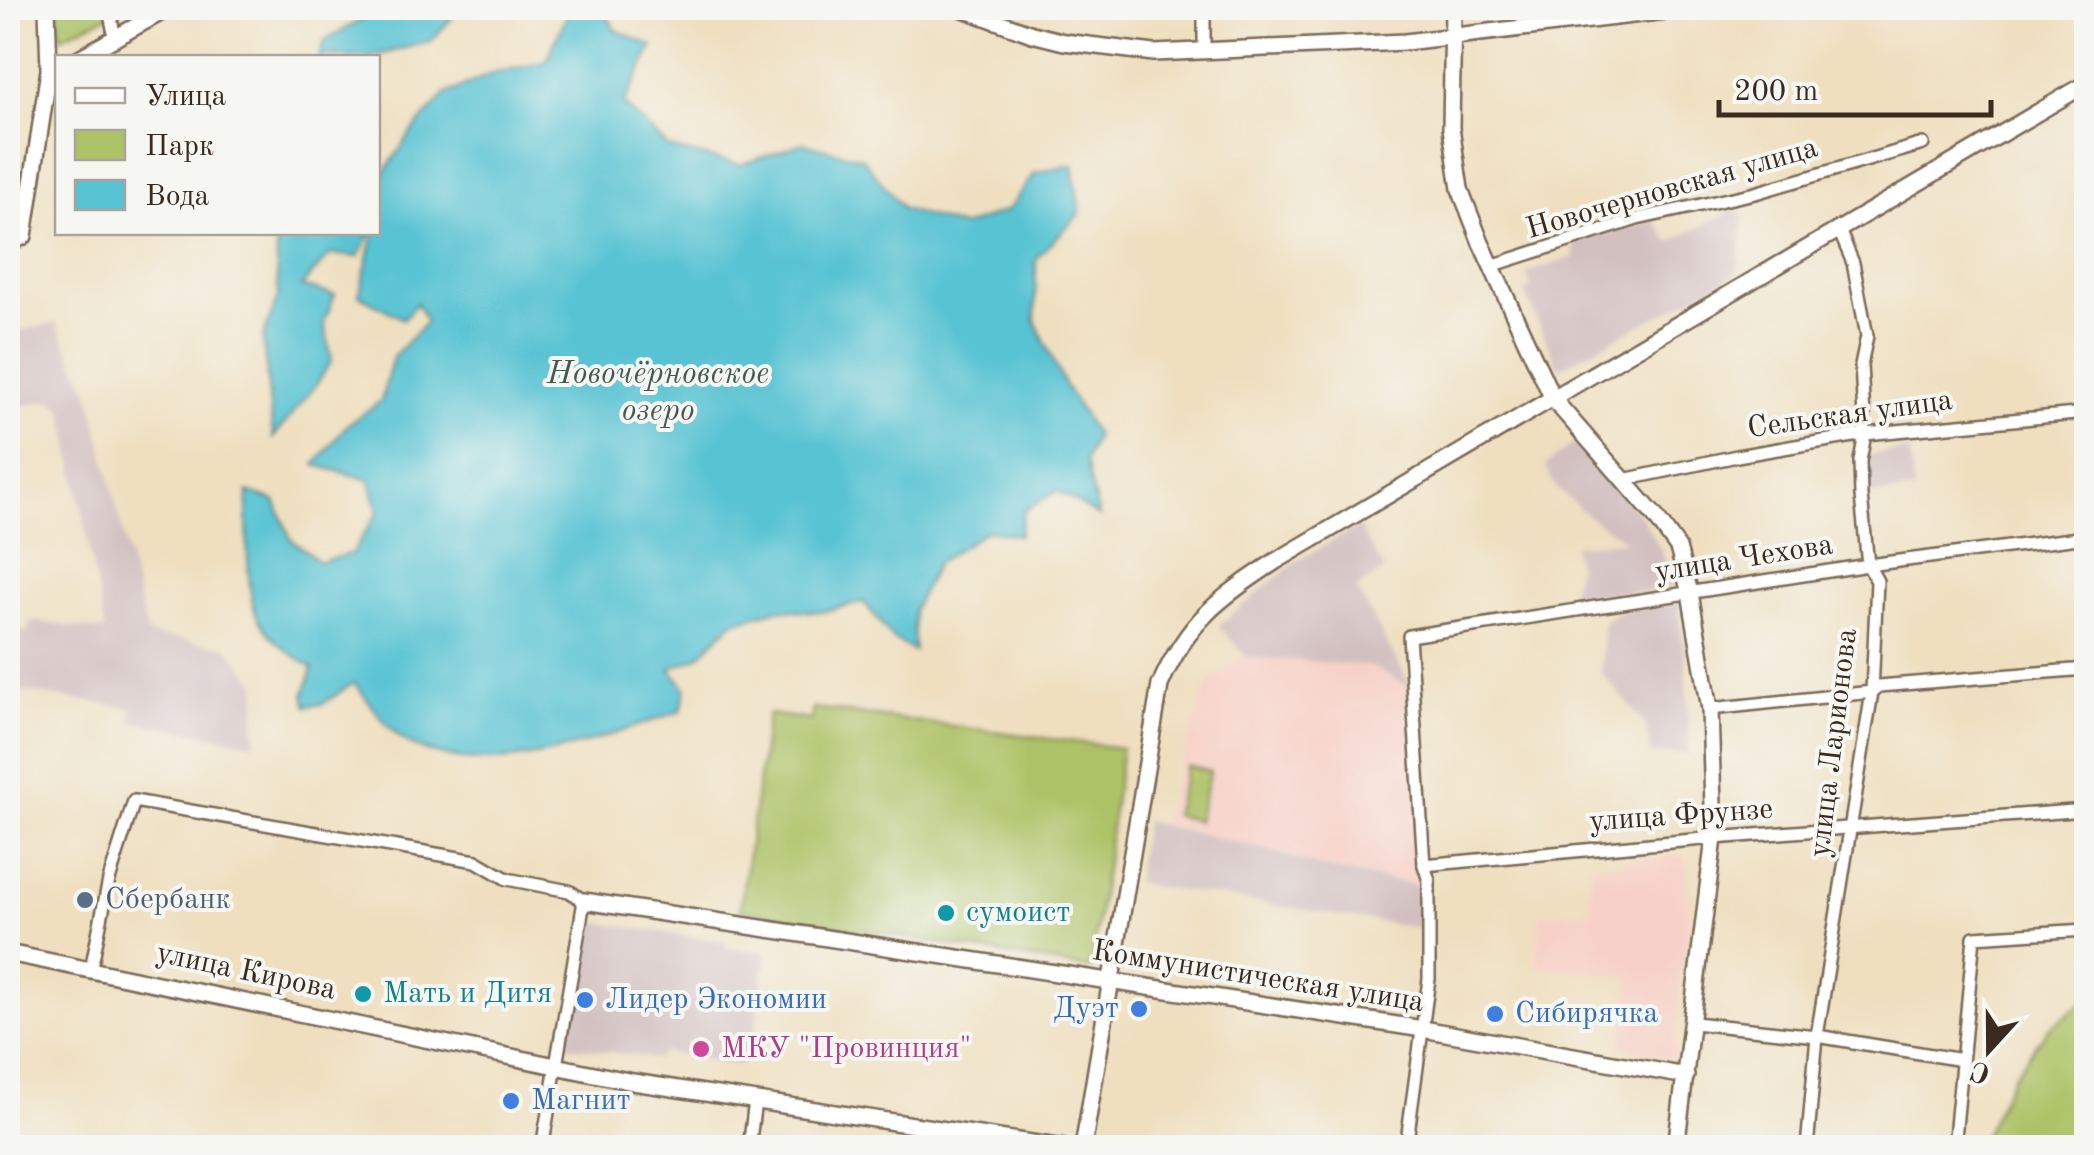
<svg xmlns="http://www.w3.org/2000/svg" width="2094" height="1155" font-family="'Old Standard TT',serif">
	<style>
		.built { fill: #f7d1c7 }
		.industrial { fill: #d2bfc0 }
		.green { fill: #adc266; stroke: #747642; stroke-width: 2.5 }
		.water { fill: #58c3d3; stroke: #4a7678; stroke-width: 2.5 }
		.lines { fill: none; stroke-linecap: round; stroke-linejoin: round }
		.street-casing { stroke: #7a6956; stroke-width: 16 }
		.secondary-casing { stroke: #7a6956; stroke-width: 20 }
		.street { stroke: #fff; stroke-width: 11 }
		.secondary { stroke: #fff; stroke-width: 15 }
		.service-dot { fill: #5c6f8a; stroke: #f6f6f2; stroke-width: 4 }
		.culture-dot { fill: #0f9aa8; stroke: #f6f6f2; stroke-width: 4 }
		.shop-dot { fill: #3f7fe0; stroke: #f6f6f2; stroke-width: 4 }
		.hotel-dot { fill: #d1479c; stroke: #f6f6f2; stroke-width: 4 }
		.labels { text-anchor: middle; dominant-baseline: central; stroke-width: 8; stroke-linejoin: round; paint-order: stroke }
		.street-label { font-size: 30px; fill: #3b2a1e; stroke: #f6f6f2 }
		.service-label { font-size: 30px; fill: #4e5e75; stroke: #f6f6f2; text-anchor: start }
		.culture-label { font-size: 30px; fill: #0d838f; stroke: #f6f6f2; text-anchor: start }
		.shop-label { font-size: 30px; fill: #366cbe; stroke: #f6f6f2; text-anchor: start }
		.hotel-label { font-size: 30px; fill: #b23c85; stroke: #f6f6f2; text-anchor: start }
		.water-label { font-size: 32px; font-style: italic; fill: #445854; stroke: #f6f6f2 }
	</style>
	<rect width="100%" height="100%" fill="#f6f6f2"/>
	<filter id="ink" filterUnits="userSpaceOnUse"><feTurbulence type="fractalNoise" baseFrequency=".01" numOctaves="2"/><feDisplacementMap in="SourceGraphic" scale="20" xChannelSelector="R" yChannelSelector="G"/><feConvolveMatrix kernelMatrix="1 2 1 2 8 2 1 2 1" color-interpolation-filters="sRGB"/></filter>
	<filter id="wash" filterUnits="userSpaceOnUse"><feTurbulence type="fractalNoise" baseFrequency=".0048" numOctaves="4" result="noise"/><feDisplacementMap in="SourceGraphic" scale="40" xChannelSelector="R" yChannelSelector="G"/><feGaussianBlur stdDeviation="2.25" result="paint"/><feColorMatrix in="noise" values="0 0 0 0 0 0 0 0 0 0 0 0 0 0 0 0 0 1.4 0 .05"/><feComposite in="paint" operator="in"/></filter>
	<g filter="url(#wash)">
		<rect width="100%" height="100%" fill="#efdfbf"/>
		<g class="built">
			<polygon points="1247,657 1371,666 1413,689 1420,886 1327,869 1264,849 1160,824 1208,682 1238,659"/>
			<polygon points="1685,855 1690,926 1680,983 1675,1058 1621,1048 1632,978 1537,966 1539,913 1589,913 1592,866"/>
		</g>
		<g class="industrial">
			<polygon points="1735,209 1744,216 1737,274 1559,368 1524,291 1531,288 1526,273 1574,257 1574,242 1654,220 1670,242"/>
			<polygon points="56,323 90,395 147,634 227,647 257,683 255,743 131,721 132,708 12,690 8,671 8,636 11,628 28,633 30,621 105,631 63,408 51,400 8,408 8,333"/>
			<polygon points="1575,442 1640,515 1662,552 1675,586 1651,592 1570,595 1577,567 1573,545 1626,541 1592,519 1557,489 1545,466"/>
			<polygon points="1909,450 1914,491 1868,495 1865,455"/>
			<polygon points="1358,526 1384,570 1356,589 1413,689 1371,666 1247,657 1218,626 1294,563"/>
			<polygon points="1678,603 1686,662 1689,753 1652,755 1646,725 1601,672 1603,622 1619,611"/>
			<polygon points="1145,821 1264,849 1327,869 1420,886 1424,929 1135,883"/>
			<polygon points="588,921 726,942 726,948 767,953 752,1046 740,1065 664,1052 657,1059 564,1045"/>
		</g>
		<g class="green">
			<polygon points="55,8 125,8 61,37"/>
			<polygon points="813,708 1122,748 1091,969 740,909 768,714 811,720"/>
			<polygon points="1187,766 1210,772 1197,821 1174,815"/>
			<polygon points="2086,1000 2086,1147 1978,1147 2013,1077 2047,1030"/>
		</g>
		<g class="water">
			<polygon points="396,8 461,8 431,41 372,57 319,57 325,41 371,14"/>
			<path d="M 570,8 L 605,8 L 614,29 L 653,46 L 624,104 L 668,148 L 740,165 L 803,143 L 862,158 L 903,209 L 962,227 L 1008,210 L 1035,173 L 1073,165 L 1080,213 L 1036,259 L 1035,321 L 1065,386 L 1096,435 L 1085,461 L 1099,516 L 1057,491 L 1024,511 L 1019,535 L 987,530 L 937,563 L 913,610 L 914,651 L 893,639 L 864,602 L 821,612 L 778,609 L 733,622 L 697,658 L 670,668 L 686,688 L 681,711 C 598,738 498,784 412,745 C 389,734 371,702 354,683 L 322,704 L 307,706 L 304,695 L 313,668 C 292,655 272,642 259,620 C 245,597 247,521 248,492 L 275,501 L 291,539 L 319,562 L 353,553 L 378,512 L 370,480 L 315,465 L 347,425 L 381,401 L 393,357 L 426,322 L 417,303 L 403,319 L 359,295 L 374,233 L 378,232 L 378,182 L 411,133 L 446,94 L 493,73 L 546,62 Z"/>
			<polygon points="276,233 371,233 358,257 331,254 301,286 335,295 324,322 332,360 316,385 273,438 263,338 278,297"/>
		</g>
	</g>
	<g filter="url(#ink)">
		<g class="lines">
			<g class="street-casing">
				<g id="street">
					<polyline points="109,8 115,39"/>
					<polyline points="1204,51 1204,8"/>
					<polyline points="1491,266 1637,219 1755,193 1923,144"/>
					<polyline points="1623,480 1737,456 1865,434 2086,413"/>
					<polyline points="1710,709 1872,692 1879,686 2086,669"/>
					<polyline points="1424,865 1714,838 2086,810"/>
					<polyline points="91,969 109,880 134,801 476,861 507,879 569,891 584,901 542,1148"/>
					<polyline points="1694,1023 1817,1036 1962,1060"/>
					<polyline points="749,1148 755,1101"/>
					<polyline points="1406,1148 1429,979 1429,881 1424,865 1409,636 1868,565 2086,537"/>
					<polyline points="1807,1148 1817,1036 1872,692 1877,581 1868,565 1861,496 1860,461 1865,434 1861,365 1867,336 1853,263 1839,230"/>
					<polyline points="1954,1148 1974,937 2086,930"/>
				</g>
			</g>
			<g class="secondary-casing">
				<g id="secondary">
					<polyline points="961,8 1032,34 1064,42 1154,53 1405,42 1691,8"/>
					<polyline points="1453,8 1451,128 1460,189 1481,243 1553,399 1655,516 1678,548 1690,593 1710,709 1714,838 1676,1148"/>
					<polyline points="79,58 169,8"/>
					<polyline points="8,244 24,236 49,70 47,8"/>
					<polyline points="584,901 1423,1029 1686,1076"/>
					<polyline points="8,953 633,1082 1064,1148"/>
					<path d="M 1083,1148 L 1160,685 C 1187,622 1220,597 1276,561 L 2086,84"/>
				</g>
			</g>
			<use href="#street" class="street"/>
			<use href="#secondary" class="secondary"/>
		</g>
	</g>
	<circle class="service-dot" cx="85" cy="900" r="10"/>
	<g class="culture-dot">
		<circle cx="946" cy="913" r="10"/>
		<circle cx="363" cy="994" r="10"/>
	</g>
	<g class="shop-dot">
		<circle cx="585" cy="1000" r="10"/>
		<circle cx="1139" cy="1009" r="10"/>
		<circle cx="1495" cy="1014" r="10"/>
		<circle cx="511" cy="1101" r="10"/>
	</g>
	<circle class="hotel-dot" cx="701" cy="1049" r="10"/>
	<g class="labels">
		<g class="street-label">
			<text transform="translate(1672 189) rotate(-16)">Новочерновская улица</text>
			<text transform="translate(1850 415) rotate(-8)">Сельская улица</text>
			<text transform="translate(1744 559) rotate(-9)">улица Чехова</text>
			<text transform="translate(1834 743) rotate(-83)">улица Ларионова</text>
			<text transform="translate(1681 816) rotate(-4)">улица Фрунзе</text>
			<text transform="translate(246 972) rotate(12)">улица Кирова</text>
			<text transform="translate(1258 977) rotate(9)">Коммунистическая улица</text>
		</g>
		<g class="service-label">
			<text x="105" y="900">Сбербанк</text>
		</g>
		<g class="culture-label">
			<text x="966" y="913">сумоист</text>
			<text x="383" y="994">Мать и Дитя</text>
		</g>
		<g class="shop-label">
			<text x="605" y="1000">Лидер Экономии</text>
			<text x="1119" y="1009" text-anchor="end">Дуэт</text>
			<text x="1515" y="1014">Сибирячка</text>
			<text x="531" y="1101">Магнит</text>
		</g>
		<g class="hotel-label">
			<text x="721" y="1049">МКУ "Провинция"</text>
		</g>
		<g class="water-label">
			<text x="658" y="375">Новочёрновское<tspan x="658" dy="37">озеро</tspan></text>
		</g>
	</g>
	<rect width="2094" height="1155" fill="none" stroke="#f6f6f2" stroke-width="40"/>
	<rect x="55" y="55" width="325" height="180" fill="#f6f6f2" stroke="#aba49d" stroke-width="2.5"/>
	<rect x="75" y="88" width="50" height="15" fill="#ffffff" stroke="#aba49d" stroke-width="2.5"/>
	<text x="145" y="105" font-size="30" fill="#3b2a1e">Улица</text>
	<rect x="75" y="130" width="50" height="30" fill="#adc266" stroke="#aba49d" stroke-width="2.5"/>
	<text x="145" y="155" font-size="30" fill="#3b2a1e">Парк</text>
	<rect x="75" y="180" width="50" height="30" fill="#58c3d3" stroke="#aba49d" stroke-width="2.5"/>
	<text x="145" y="205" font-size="30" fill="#3b2a1e">Вода</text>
	<g transform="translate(1989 1050) rotate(201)" stroke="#f6f6f2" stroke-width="8" paint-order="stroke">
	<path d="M0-8L18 38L0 25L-18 38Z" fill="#3b2a1e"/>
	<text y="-15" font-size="28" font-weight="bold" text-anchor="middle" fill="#3b2a1e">С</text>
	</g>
	<path d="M1719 100v15h272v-15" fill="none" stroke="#3b2a1e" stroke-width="5"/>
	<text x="1734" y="100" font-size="30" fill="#3b2a1e" stroke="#f6f6f2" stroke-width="8" paint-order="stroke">200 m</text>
</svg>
